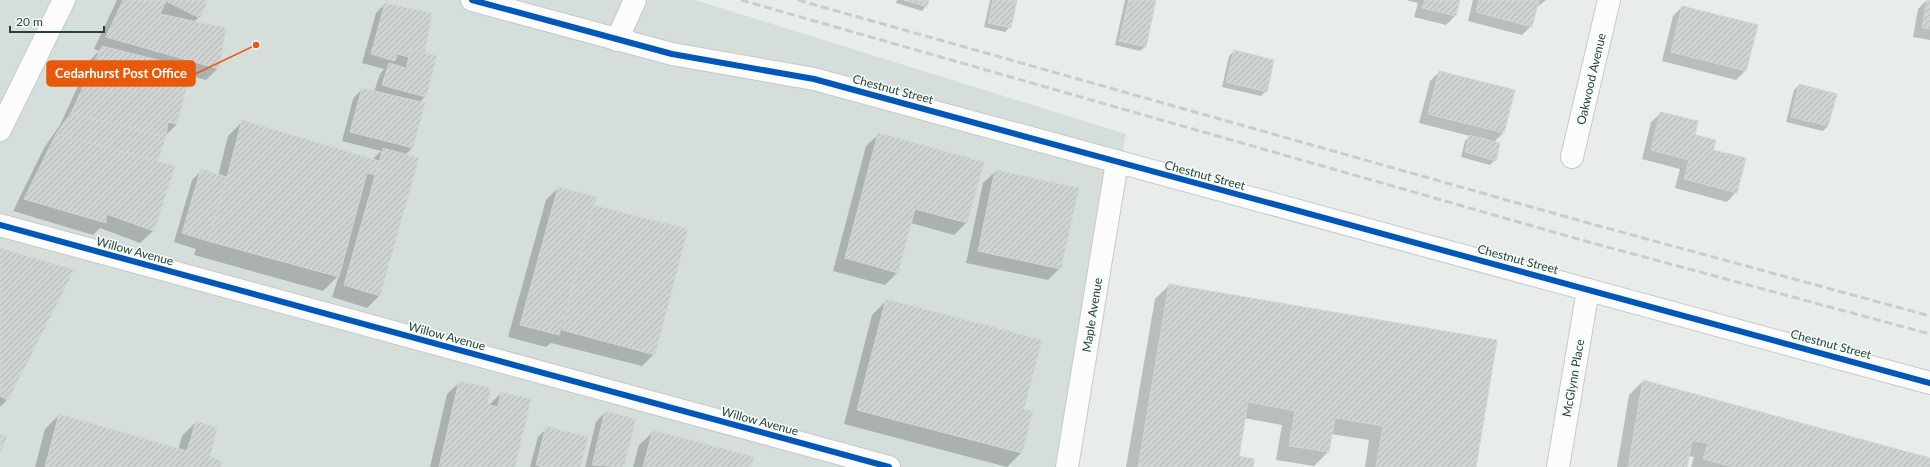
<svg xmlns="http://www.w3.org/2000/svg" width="1930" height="467" font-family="Lato,sans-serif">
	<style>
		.built { fill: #d6dedb }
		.shadow { fill: #0003 }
		.building { fill: url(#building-hatch); stroke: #d1d6d4 }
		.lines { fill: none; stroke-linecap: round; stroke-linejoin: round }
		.street-casing { stroke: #c5cac8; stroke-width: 24 }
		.street { stroke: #fcfcfc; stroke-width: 22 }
		.rail { stroke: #c9cdcc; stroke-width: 3; stroke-dasharray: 8 4; stroke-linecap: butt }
		.cycleway-casing { stroke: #f7fbf9; stroke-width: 8 }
		.cycleway { stroke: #0057b8; stroke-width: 6 }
		.labels { text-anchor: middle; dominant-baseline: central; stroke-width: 3; stroke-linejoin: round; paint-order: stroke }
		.street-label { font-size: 12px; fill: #24423a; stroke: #f7fbf9 }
		.leader { fill: none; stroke: #e8590c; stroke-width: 1.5 }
		.callout-dot { fill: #e8590c; stroke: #f7fbf9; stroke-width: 1.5 }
		.callout { fill: #e8590c; stroke: #e8590c; stroke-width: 1.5 }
		.callout-label { font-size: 13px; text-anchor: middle; font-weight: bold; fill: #fff }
	</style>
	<defs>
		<pattern id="building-hatch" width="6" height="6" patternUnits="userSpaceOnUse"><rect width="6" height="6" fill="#cfd4d2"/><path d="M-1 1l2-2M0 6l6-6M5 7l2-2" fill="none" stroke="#b2b7b5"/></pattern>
	</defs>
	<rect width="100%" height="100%" fill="#e8edeb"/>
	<polygon class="built" points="0,0 695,0 1126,134 1063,467 0,467"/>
	<g class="shadow">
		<polygon points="117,0 207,0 199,17 194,22 218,68 206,80 182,74 177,124 166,135 156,162 173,167 153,231 140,243 100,228 93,235 13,211 44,148 60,125 90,60 99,51 94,49"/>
		<polygon points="897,0 928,0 926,6 922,11 896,3"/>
		<polygon points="990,0 1016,0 1010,27 1005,32 984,27"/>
		<polygon points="1125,0 1151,0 1145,47 1140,51 1115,45"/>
		<polygon points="1406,0 1459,0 1455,16 1446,25 1414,17 1418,3"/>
		<polygon points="1473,0 1546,0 1536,8 1531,26 1522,35 1468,21"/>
		<polygon points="1927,0 1930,0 1930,40 1913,37 1918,9"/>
		<polygon points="385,4 431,14 423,53 426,96 419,103 424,104 412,148 405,155 379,296 367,308 332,297 339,275 323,291 194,255 196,249 174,242 192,180 201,171 218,176 228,136 242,122 372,160 381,151 342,141 353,99 362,89 374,92 380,74 384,69 362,63 376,13"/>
		<polygon points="1682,7 1757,26 1745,71 1736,80 1662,61 1673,16"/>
		<polygon points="1234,51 1266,91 1261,96 1222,87 1229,56"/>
		<polygon points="1439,72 1514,91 1503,133 1494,142 1495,160 1490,165 1461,157 1465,141 1470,136 1419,123 1430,81"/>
		<polygon points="1799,85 1828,126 1823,131 1786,122 1794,90"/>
		<polygon points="1661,113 1712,151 1736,192 1727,202 1675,188 1680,169 1642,159 1651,122"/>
		<polygon points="879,134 966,223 954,235 911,223 897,273 885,285 833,271 866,146"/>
		<polygon points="996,171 1060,268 1048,280 966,263 983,183"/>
		<polygon points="558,188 592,206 654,354 642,366 551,343 546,347 508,337 546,200"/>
		<polygon points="0,250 72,270 7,400 0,407"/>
		<polygon points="1169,285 1475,467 1365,467 1369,440 1331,434 1328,452 1314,466 1276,460 1282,425 1244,418 1237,457 1252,467 1126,467 1155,299"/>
		<polygon points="886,301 1023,410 1021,453 1007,467 844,424 872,315"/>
		<polygon points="1643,381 1930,459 1930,467 1691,467 1694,457 1688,456 1686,467 1617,467 1629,395"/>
		<polygon points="460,382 486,405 489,405 501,393 514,467 430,467 447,394"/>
		<polygon points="605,412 635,419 623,467 585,467 596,422"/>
		<polygon points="59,415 178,450 182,436 196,422 209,457 219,467 35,467 45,429"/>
		<polygon points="547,428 579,467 530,467 538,437"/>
		<polygon points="654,431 750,467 633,467 639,445"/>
	</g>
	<g class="building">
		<polygon points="123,0 208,0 200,18 166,1 160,14 226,28 219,69 106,37"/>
		<polygon points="904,0 929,0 927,7"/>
		<polygon points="993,0 1017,0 1011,28 988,23"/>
		<polygon points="1129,0 1156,0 1146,47 1119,41"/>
		<polygon points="1425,0 1460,0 1456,16 1422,8"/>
		<polygon points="1479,0 1539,0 1532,27 1476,12"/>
		<polygon points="1927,0 1930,0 1930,29 1922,28"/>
		<polygon points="385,3 432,13 425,52 411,49 409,57 397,54 395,61 371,54"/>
		<polygon points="1682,6 1758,25 1746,71 1671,52"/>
		<polygon points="102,46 185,67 182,81 188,82 177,124 168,122 166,137 71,113"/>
		<polygon points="411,49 437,56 426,97 382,85 389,63 406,68"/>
		<polygon points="1234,50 1274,60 1267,92 1226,82"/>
		<polygon points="1439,71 1515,90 1504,133 1428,114"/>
		<polygon points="1799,84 1837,94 1828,126 1791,117"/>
		<polygon points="362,88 425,103 413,148 350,132"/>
		<polygon points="1660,112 1698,121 1695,135 1716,140 1713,150 1746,158 1737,193 1684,179 1689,160 1651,150"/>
		<polygon points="71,113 166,137 157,162 56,134"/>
		<polygon points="242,120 379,161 376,175 367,173 339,277 208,241 227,177"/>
		<polygon points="878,133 984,162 967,223 915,209 898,273 845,258"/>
		<polygon points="56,134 175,166 154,231 106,214 106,223 24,199"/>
		<polygon points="1469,135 1500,143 1496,161 1465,152"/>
		<polygon points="383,148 419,158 380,296 344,285"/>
		<polygon points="201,169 227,177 208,241 182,233"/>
		<polygon points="995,170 1079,188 1061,269 978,251"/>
		<polygon points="558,187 597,197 559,335 520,325"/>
		<polygon points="593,205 688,229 655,355 562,330"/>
		<polygon points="0,248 74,270 8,400 0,396"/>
		<polygon points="1169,284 1497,340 1476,467 1376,467 1383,426 1335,418 1329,452 1289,446 1295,411 1248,402 1239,456 1254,459 1253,467 1138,467"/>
		<polygon points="886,299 1042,340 1024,409 1033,411 1022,453 857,410"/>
		<polygon points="1643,380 1930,458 1930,467 1734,467 1703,459 1708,443 1692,441 1687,467 1628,467"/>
		<polygon points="459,381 491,388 487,404 498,407 501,392 531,399 515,467 439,467"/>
		<polygon points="605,411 636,419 624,467 592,465"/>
		<polygon points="59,414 187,451 196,421 217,428 210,457 222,461 220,467 45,467"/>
		<polygon points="546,426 588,437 580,467 543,467 536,465"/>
		<polygon points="653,430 754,457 751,467 643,467"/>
		<polygon points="0,434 7,437 0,453"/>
	</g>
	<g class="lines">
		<g class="street-casing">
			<g id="street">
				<polyline points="472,0 672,54 814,79 1930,383"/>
				<polyline points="617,40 635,0"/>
				<polyline points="0,130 64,0"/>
				<polyline points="1572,157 1609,0"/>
				<polyline points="0,225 889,467"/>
				<polyline points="1067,467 1117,162"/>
				<polyline points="1558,467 1588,290"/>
			</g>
		</g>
		<use href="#street" class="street"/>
		<g class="rail">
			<polyline points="741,0 1585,241 1930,334"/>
			<polyline points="798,0 1599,226 1930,316"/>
		</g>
		<g class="cycleway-casing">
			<g id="cycleway">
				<polyline points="472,0 672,54 814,79 1930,383"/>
				<polyline points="0,225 889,467"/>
			</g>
		</g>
		<use href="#cycleway" class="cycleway"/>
	</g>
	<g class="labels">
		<g class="street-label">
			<text transform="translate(1591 79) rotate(-77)">Oakwood Avenue</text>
			<text transform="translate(893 89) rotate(15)">Chestnut Street</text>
			<text transform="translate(1205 175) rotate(15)">Chestnut Street</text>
			<text transform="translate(135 251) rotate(15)">Willow Avenue</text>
			<text transform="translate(1518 259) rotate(15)">Chestnut Street</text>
			<text transform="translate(1092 315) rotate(-81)">Maple Avenue</text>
			<text transform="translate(447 336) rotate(15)">Willow Avenue</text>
			<text transform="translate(1831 344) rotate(15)">Chestnut Street</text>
			<text transform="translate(1573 378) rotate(-80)">McGlynn Place</text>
			<text transform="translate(760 421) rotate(15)">Willow Avenue</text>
		</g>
	</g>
	<path class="leader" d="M256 45L195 74"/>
	<circle class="callout-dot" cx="256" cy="45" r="4"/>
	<rect class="callout" x="47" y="61" width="148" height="25" rx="4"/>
	<g class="callout-label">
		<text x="121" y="78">Cedarhurst Post Office</text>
	</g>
	<path d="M10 26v6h94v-6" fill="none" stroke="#24423a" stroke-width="2"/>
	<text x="16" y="26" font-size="12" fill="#24423a" stroke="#f7fbf9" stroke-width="3" paint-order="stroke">20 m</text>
</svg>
